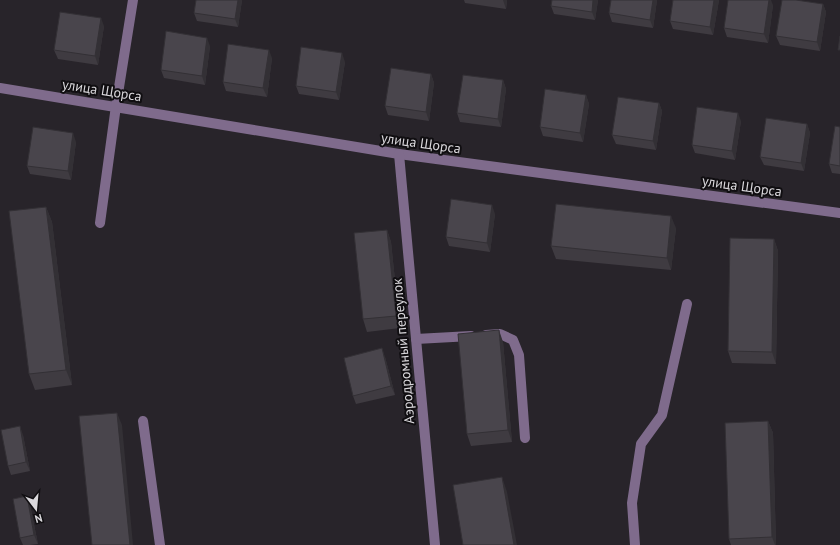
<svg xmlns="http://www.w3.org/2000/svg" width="840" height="545" font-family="'PT Sans',sans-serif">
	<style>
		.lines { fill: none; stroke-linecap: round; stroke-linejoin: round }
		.minor { stroke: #7f6b8c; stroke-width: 10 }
		.wall { fill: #3f3b41 }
		.shaded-wall { fill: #333035 }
		.building { fill: #49454c; stroke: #333035 }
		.labels { text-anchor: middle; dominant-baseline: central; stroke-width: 4; stroke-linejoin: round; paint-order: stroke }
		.street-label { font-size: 14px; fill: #dad8dc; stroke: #100e11 }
	</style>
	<rect width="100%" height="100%" fill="#28242a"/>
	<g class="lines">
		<g class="minor">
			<polyline points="0,88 399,154 840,213"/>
			<polyline points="399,154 435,545"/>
			<polyline points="100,223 116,106 133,0"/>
			<polyline points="486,335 500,334 513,340 519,355 525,438"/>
			<polyline points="416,339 471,336"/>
			<polyline points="143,421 160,545"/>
			<polyline points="635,545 632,503 641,444 662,415 687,304"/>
		</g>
	</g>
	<g class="wall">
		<polygon points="196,0 242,0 238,27 197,21 194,13"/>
		<polygon points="464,0 507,0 506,9 465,3"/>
		<polygon points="598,0 595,20 554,14 551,6"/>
		<polygon points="611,0 657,0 653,28 612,22 609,13"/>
		<polygon points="673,0 719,0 713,35 673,29 670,21"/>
		<polygon points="823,4 826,12 820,51 780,45 776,36"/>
		<polygon points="773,5 768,43 727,37 724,28"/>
		<polygon points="104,26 98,65 58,59 54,50"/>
		<polygon points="210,46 205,85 164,78 161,70"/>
		<polygon points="272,58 267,97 226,91 223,82"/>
		<polygon points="345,62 339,100 299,94 296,86"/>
		<polygon points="431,74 434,83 429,121 388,115 385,106"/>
		<polygon points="503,80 506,89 501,127 460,122 457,113"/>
		<polygon points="586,95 589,104 583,142 543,136 540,127"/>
		<polygon points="659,103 662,111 656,150 616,144 612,135"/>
		<polygon points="741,121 735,160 695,153 692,145"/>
		<polygon points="807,124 810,133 804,171 764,165 760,157"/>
		<polygon points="840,127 840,174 832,173 829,164"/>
		<polygon points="76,142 71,180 30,174 27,166"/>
		<polygon points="46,207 52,222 72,385 35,390 29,374"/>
		<polygon points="495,214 490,252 449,246 446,237"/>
		<polygon points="676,228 671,270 556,259 551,246"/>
		<polygon points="387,230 391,242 400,328 367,332 363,319"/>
		<polygon points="774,239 778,251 776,364 732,363 728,351"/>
		<polygon points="503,342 512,442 471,446 467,434"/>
		<polygon points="385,357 395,395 356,404 353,396"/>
		<polygon points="768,421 773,433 776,545 731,545 729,539"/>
		<polygon points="23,435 30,471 11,475 8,466"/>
		<polygon points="27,496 30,505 38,544 30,545 23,545 20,538"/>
	</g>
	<g class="shaded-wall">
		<polygon points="238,0 242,0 238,27 235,19"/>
		<polygon points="503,0 507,0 506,9"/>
		<polygon points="593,0 598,0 595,20 592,12"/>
		<polygon points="653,0 657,0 653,28 650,20"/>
		<polygon points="714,0 719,0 713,35 710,27"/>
		<polygon points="769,0 771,0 773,5 768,43 764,34"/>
		<polygon points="823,4 826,12 820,51 817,42"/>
		<polygon points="101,18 104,26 98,65 95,56"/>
		<polygon points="207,38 210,46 205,85 202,76"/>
		<polygon points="269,50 272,58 267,97 263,88"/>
		<polygon points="342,53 345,62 339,100 336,92"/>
		<polygon points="431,74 434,83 429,121 426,112"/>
		<polygon points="503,80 506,89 501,127 498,119"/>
		<polygon points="586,95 589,104 583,142 580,133"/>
		<polygon points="659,103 662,111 656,150 653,141"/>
		<polygon points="738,113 741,121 735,160 732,151"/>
		<polygon points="807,124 810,133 804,171 801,163"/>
		<polygon points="73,133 76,142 71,180 68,171"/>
		<polygon points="492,205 495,214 490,252 487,243"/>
		<polygon points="46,207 52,222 72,385 66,370"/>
		<polygon points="671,216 676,228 671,270 667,258"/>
		<polygon points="387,230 391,242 400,328 396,316"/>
		<polygon points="774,239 778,251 776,364 772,352"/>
		<polygon points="499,330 503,342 512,442 508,430"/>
		<polygon points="382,348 385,357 395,395 391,386"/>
		<polygon points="117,413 122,425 133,545 130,545"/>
		<polygon points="768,421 773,433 776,545 775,545 772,537"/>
		<polygon points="20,426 23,435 30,471 26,462"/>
		<polygon points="502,477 507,492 517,545 514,545"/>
		<polygon points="27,496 30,505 38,544 34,535"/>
	</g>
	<g class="building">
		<polygon points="196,0 238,0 235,19 194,13"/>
		<polygon points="552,0 593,0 592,12 551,6"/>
		<polygon points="611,0 653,0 650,20 609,13"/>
		<polygon points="673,0 714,0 710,27 670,21"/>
		<polygon points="728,0 769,0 764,34 724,28"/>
		<polygon points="782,0 796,0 823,4 817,42 776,36"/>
		<polygon points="60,12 101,18 95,56 54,50"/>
		<polygon points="166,31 207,38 202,76 161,70"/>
		<polygon points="840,36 840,50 838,50"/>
		<polygon points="228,44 269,50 263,88 223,82"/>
		<polygon points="301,47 342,53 336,92 296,86"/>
		<polygon points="391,68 431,74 426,112 385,106"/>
		<polygon points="463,75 503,80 498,119 457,113"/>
		<polygon points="545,89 586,95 580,133 540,127"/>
		<polygon points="618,97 659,103 653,141 612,135"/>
		<polygon points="697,107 738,113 732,151 692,145"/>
		<polygon points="766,118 807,124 801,163 760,157"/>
		<polygon points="835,126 840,127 840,166 829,164"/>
		<polygon points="33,127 73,133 68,171 27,166"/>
		<polygon points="451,199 492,205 487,243 446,237"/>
		<polygon points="556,204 671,216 667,258 551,246"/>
		<polygon points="46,207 66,370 29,374 9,211"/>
		<polygon points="387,230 396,316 363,319 354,233"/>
		<polygon points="730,238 774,239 772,352 728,351"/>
		<polygon points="499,330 508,430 467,434 458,334"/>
		<polygon points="382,348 391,386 353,396 344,358"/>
		<polygon points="117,413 130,545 92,545 79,416"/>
		<polygon points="768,421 772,537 729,539 725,423"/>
		<polygon points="20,426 26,462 8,466 1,430"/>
		<polygon points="502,477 514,545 463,545 453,485"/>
		<polygon points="27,496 34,535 20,538 13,499"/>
	</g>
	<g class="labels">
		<g class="street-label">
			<text transform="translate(102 90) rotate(9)">улица Щорса</text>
			<text transform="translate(421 143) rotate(8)">улица Щорса</text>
			<text transform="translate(742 186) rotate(8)">улица Щорса</text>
			<text transform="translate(403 351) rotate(-95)">Аэродромный переулок</text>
		</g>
	</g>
	<g transform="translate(36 509) rotate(164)" stroke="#100e11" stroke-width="3" paint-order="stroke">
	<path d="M0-3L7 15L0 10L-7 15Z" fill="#dad8dc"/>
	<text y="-6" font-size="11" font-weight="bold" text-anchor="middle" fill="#dad8dc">N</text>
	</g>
</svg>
